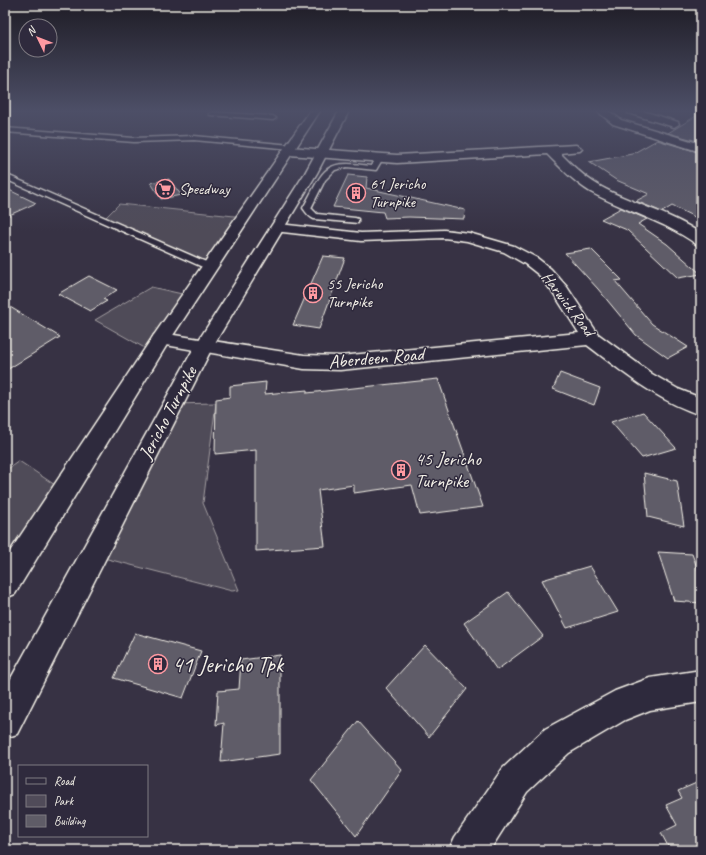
<svg xmlns="http://www.w3.org/2000/svg" width="706" height="855" font-family="Caveat,sans-serif">
	<style>
		.green { fill: #504b59; stroke: #a29ea0 }
		.building { fill: #5f5c67; stroke: #f4f1e8 }
		.lines { fill: none; stroke-linecap: round; stroke-linejoin: round }
		.service-casing { stroke: #f4f1e8; stroke-width: 3 }
		.minor-casing { stroke: #f4f1e8; stroke-width: 3 }
		.primary-casing { stroke: #f4f1e8; stroke-width: 3 }
		.service { fill: #2f2a3d; fill-rule: evenodd }
		.minor { fill: #2f2a3d; fill-rule: evenodd }
		.primary { fill: #2f2a3d; fill-rule: evenodd }
		.labels { text-anchor: middle; dominant-baseline: central; stroke-width: 3; stroke-linejoin: round; paint-order: stroke }
		.far-poi-label { font-size: 16px; fill: #f4f1e8; stroke: #2f2a3d; text-anchor: start }
		.far-street-label { font-size: 16px; fill: #f4f1e8; stroke: #2f2a3d }
		.street-label { font-size: 19px; fill: #f4f1e8; stroke: #2f2a3d }
		.poi-label { font-size: 19px; fill: #f4f1e8; stroke: #2f2a3d; text-anchor: start }
		.near-poi-label { font-size: 23px; fill: #f4f1e8; stroke: #2f2a3d; text-anchor: start }
	</style>
	<rect width="100%" height="100%" fill="#373244"/>
	<filter id="ink" filterUnits="userSpaceOnUse"><feTurbulence type="fractalNoise" baseFrequency=".025" numOctaves="2"/><feDisplacementMap in="SourceGraphic" scale="8" xChannelSelector="R" yChannelSelector="G"/><feConvolveMatrix kernelMatrix="1 2 1 2 8 2 1 2 1" color-interpolation-filters="sRGB"/></filter>
	<g filter="url(#ink)">
		<g class="green">
			<polygon points="119,204 244,217 210,267 103,220"/>
			<polygon points="151,287 191,296 150,351 95,320"/>
			<polygon points="216,403 203,503 239,590 232,591 92,555 173,404"/>
			<polygon points="19,461 64,491 5,584 5,471"/>
		</g>
		<g class="building">
			<polygon points="701,113 701,142 668,133"/>
			<polygon points="657,140 701,153 701,220 672,206 662,212 636,201 649,194 616,180 589,162 632,154"/>
			<polygon points="348,175 367,177 366,188 465,210 464,219 409,217 385,218 383,212 333,207"/>
			<polygon points="169,179 181,195 161,199 151,183"/>
			<polygon points="5,188 36,203 5,217"/>
			<polygon points="621,208 647,219 638,224 667,244 701,274 678,278 627,230 601,219"/>
			<polygon points="591,249 622,280 615,281 652,324 688,347 668,358 636,335 598,289 565,253"/>
			<polygon points="323,256 345,258 319,329 293,325"/>
			<polygon points="89,276 117,290 103,299 107,301 90,311 58,294"/>
			<polygon points="5,304 60,337 5,371"/>
			<polygon points="560,373 600,388 594,405 553,389"/>
			<polygon points="438,379 483,507 420,515 412,485 354,493 354,485 318,490 325,546 256,551 256,450 215,454 216,399 230,397 230,386 266,382 265,394 307,390 307,393"/>
			<polygon points="643,412 676,448 642,458 611,422"/>
			<polygon points="644,473 677,481 684,526 648,517"/>
			<polygon points="658,552 692,554 701,578 701,603 674,601"/>
			<polygon points="590,566 618,612 567,628 542,580"/>
			<polygon points="508,592 543,636 497,670 464,623"/>
			<polygon points="135,633 201,651 183,698 114,678"/>
			<polygon points="425,645 467,689 429,737 386,688"/>
			<polygon points="280,655 280,754 221,762 224,723 216,725 218,691 239,689 241,660"/>
			<polygon points="358,721 402,770 356,836 311,780"/>
			<polygon points="701,781 701,850 670,850 661,833 677,825 666,805 682,798 678,791"/>
		</g>
		<g class="lines">
			<g class="service-casing">
				<g id="service">
					<polygon points="212,112 273,116 276,118 273,120 210,115 209,114"/>
					<polygon points="5,128 134,138 194,136 291,145 294,147 291,149 194,140 134,142 5,132"/>
					<path d="M 376,156 L 383,158 L 376,170 L 347,167 L 335,170 L 325,180 L 311,208 L 317,214 L 355,218 L 358,219 L 358,223 L 314,219 C 309,217 306,212 303,208 C 325,169 322,159 371,166 Z"/>
					<polygon points="5,174 213,265 215,267 210,270 207,269 5,179"/>
				</g>
			</g>
			<g class="minor-casing">
				<g id="minor">
					<polygon points="597,111 609,111 621,120 701,144 701,152 613,124"/>
					<polygon points="627,111 643,111 678,122 679,124 674,127 628,113"/>
					<path d="M 576,145 L 580,147 L 582,149 L 580,151 L 560,153 C 572,165 584,177 598,185 C 631,204 670,212 701,234 L 701,246 L 696,244 C 663,220 624,211 589,191 C 573,181 560,167 547,154 L 397,163 L 289,155 L 283,151 L 289,147 L 397,155 Z"/>
					<path d="M 279,224 L 361,233 L 444,230 L 469,233 L 514,246 L 537,258 L 551,269 L 567,287 L 598,334 L 652,374 L 678,389 L 701,398 L 701,415 C 657,401 623,372 587,345 L 340,370 L 304,369 L 154,343 L 152,339 L 154,335 L 161,333 L 304,355 L 340,356 L 579,333 L 554,294 L 539,275 L 525,264 L 504,252 L 467,241 L 444,238 L 361,241 L 274,231 L 272,228 L 274,225 Z"/>
					<polygon points="701,670 701,702 650,710 625,720 569,753 527,792 490,850 449,850 455,837 503,768 545,729 615,691 650,678"/>
				</g>
			</g>
			<g class="primary-casing">
				<g id="primary">
					<polygon points="310,111 320,111 168,343 15,594 5,598 5,559 154,335"/>
					<polygon points="339,111 349,111 317,173 213,346 17,734 5,738 5,689 195,346 305,173"/>
				</g>
			</g>
			<use href="#service" class="service"/>
			<use href="#minor" class="minor"/>
			<use href="#primary" class="primary"/>
		</g>
	</g>
	<linearGradient id="sky" x2="0" y2="1"><stop stop-color="#1e1c25"/><stop offset="0.48" stop-color="#4d4f67"/><stop offset="1" stop-color="#4d4f67" stop-opacity="0"/></linearGradient>
	<rect width="706" height="231" fill="url(#sky)"/>
	<defs>
		<g id="supermarket-ring" transform="scale(1)"><circle r="9.5" fill="#2f2a3d" stroke="#ff9aa2" stroke-width="1.5"/><path d="M-6-5.5h2.5l.6 2H6L4.5 2H-2.5L-4.4-4H-6ZM-1.5 3.2a1.3 1.3 0 1 0 .1 0ZM3 3.2a1.3 1.3 0 1 0 .1 0Z" fill="#ff9aa2"/></g>
		<g id="building-ring" transform="scale(1)"><circle r="9.5" fill="#2f2a3d" stroke="#ff9aa2" stroke-width="1.5"/><path d="M-4-6H4V6H1V3H-1V6H-4ZM-2.5-4.3h1.7v1.8h-1.7ZM.8-4.3h1.7v1.8H.8ZM-2.5-1h1.7V.8h-1.7ZM.8-1h1.7V.8H.8Z" fill="#ff9aa2"/></g>
	</defs>
	<g fill-rule="evenodd">
		<use href="#supermarket-ring" x="165" y="189"/>
		<use href="#building-ring" x="356" y="193"/>
		<use href="#building-ring" x="313" y="293"/>
		<use href="#building-ring" x="401" y="470"/>
		<use href="#building-ring" x="158" y="664"/>
	</g>
	<g class="labels">
		<g class="far-poi-label">
			<text x="370" y="184">61 Jericho<tspan x="370" dy="18">Turnpike</tspan></text>
			<text x="179" y="189">Speedway</text>
			<text x="327" y="284">55 Jericho<tspan x="327" dy="18">Turnpike</tspan></text>
		</g>
		<g class="far-street-label">
			<text transform="translate(568 304) rotate(53)">Harwick Road</text>
		</g>
		<g class="street-label">
			<text transform="translate(376 358) rotate(-5)">Aberdeen Road</text>
			<text transform="translate(168 413) rotate(-62)">Jericho Turnpike</text>
		</g>
		<g class="poi-label">
			<text x="415" y="459">45 Jericho<tspan x="415" dy="22">Turnpike</tspan></text>
		</g>
		<g class="near-poi-label">
			<text x="172" y="664">41 Jericho Tpk</text>
		</g>
	</g>
	<rect width="706" height="855" fill="none" stroke="#2f2a3d" stroke-width="20"/>
	<rect x="10" y="10" width="686" height="835" fill="none" stroke="#f4f1e8" stroke-width="1.5" filter="url(#ink)"/>
	<rect x="18" y="765" width="130" height="72" fill="#2f2a3d" stroke="#7e7a81"/>
	<rect x="26" y="778" width="20" height="6" fill="#2f2a3d" stroke="#7e7a81"/>
	<text x="54" y="785" font-size="12" fill="#f4f1e8">Road</text>
	<rect x="26" y="795" width="20" height="12" fill="#504b59" stroke="#7e7a81"/>
	<text x="54" y="805" font-size="12" fill="#f4f1e8">Park</text>
	<rect x="26" y="815" width="20" height="12" fill="#5f5c67" stroke="#7e7a81"/>
	<text x="54" y="825" font-size="12" fill="#f4f1e8">Building</text>
	<g transform="translate(38 38) rotate(313)"><circle r="19" fill="#2f2a3d" stroke="#7e7a81"/>
	<path d="M0-3L7 15L0 10L-7 15Z" fill="#ff9aa2"/>
	<text y="-6" font-size="11" font-weight="bold" text-anchor="middle" fill="#f4f1e8">N</text>
	</g>
</svg>
